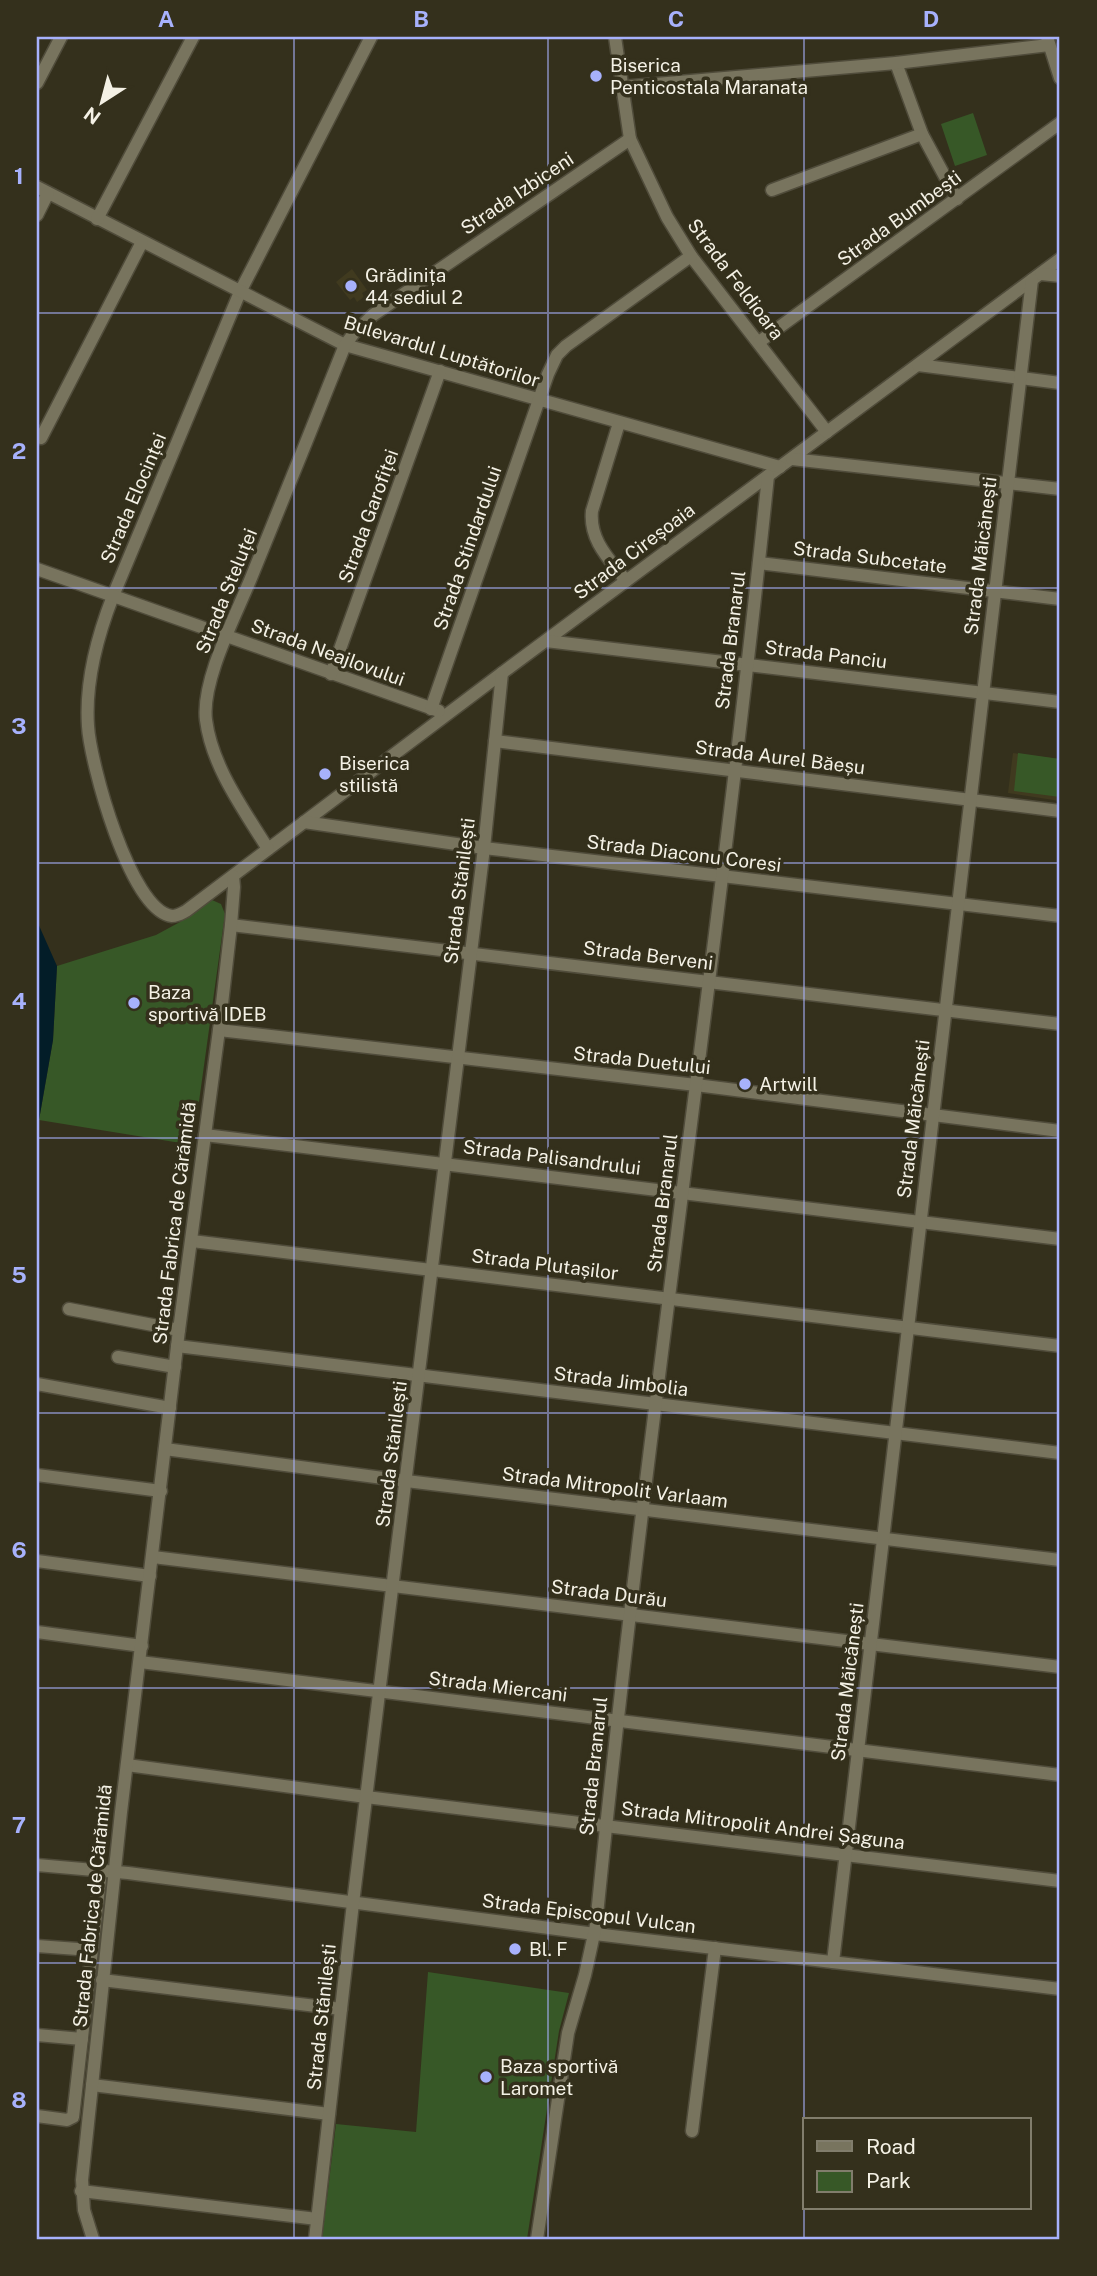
<svg xmlns="http://www.w3.org/2000/svg" width="1097" height="2276" font-family="'Public Sans',sans-serif">
	<style>
		.built { fill: #403a1f }
		.green { fill: #375827 }
		.water { fill: #031d28 }
		.lines { fill: none; stroke-linecap: round; stroke-linejoin: round }
		.minor-casing { stroke: #504c3b; stroke-width: 15 }
		.minor { stroke: #78745e; stroke-width: 12 }
		.grid { fill: none; stroke: #a7b1fc; stroke-width: 2; stroke-opacity: 0.55 }
		.poi-dot { fill: #a7b1fc; stroke: #34301c; stroke-width: 2.5 }
		.labels { text-anchor: middle; dominant-baseline: central; stroke-width: 7; stroke-linejoin: round; paint-order: stroke }
		.poi-label { font-size: 19px; fill: #f4f1e5; stroke: #34301c; text-anchor: start }
		.street-label { font-size: 19px; fill: #f4f1e5; stroke: #34301c }
		.neatline { fill: none; stroke: #a7b1fc; stroke-width: 2.5 }
		.grid-label { font-size: 23px; text-anchor: middle; font-weight: bold; fill: #a7b1fc }
	</style>
	<rect width="100%" height="100%" fill="#34301c"/>
	<g class="built">
		<polygon points="352,269 367,290 362,293 364,297 357,302 354,297 350,300 336,282"/>
		<polygon points="1013,753 1060,759 1060,801 1008,793"/>
	</g>
	<g class="green">
		<polygon points="973,113 987,155 955,166 941,124"/>
		<polygon points="1018,753 1060,759 1060,797 1014,791"/>
		<polygon points="212,900 221,904 225,914 193,1145 39,1120 53,1040 57,966 156,935 180,922"/>
		<polygon points="428,1972 569,1993 559,2031 527,2239 322,2239 336,2124 416,2132"/>
	</g>
	<polygon class="water" points="37,921 57,966 53,1040 39,1120 37,1149"/>
	<g class="lines">
		<g class="minor-casing">
			<g id="minor">
				<path d="M 371,37 L 240,292 L 113,596 C 97,637 85,682 88,726 C 90,762 130,911 172,916 C 178,916 182,913 186,911 L 502,673 L 1060,259"/>
				<polyline points="615,37 630,139 667,217 691,256 827,432"/>
				<polyline points="1047,37 1060,78"/>
				<polyline points="896,63 922,134 957,199"/>
				<polyline points="37,83 61,37"/>
				<polyline points="622,87 896,63 1049,45"/>
				<polyline points="37,187 345,345 780,467"/>
				<polyline points="772,190 922,134"/>
				<polyline points="37,215 48,193"/>
				<polyline points="97,219 193,37"/>
				<polyline points="1041,274 1060,276"/>
				<polyline points="759,342 1060,123"/>
				<polyline points="918,365 1060,383"/>
				<path d="M 619,423 L 592,511 C 589,540 609,559 626,581"/>
				<polyline points="41,438 142,242"/>
				<polyline points="792,459 1060,489"/>
				<polyline points="759,563 1060,599"/>
				<polyline points="37,569 439,711"/>
				<polyline points="546,641 1060,702"/>
				<polyline points="331,674 440,371"/>
				<polyline points="431,709 548,374 557,355 566,346 691,256"/>
				<polyline points="495,741 1060,811"/>
				<polyline points="304,822 484,848 1060,916"/>
				<path d="M 268,849 C 244,810 212,767 206,720 C 201,681 236,615 251,578 C 283,500 314,423 345,345 L 354,333 L 373,315 L 630,139"/>
				<polyline points="231,925 1060,1024"/>
				<polyline points="219,1030 696,1085 1060,1131"/>
				<polyline points="205,1135 1060,1239"/>
				<polyline points="192,1241 1060,1346"/>
				<polyline points="69,1309 179,1330"/>
				<polyline points="177,1346 1060,1453"/>
				<polyline points="118,1357 175,1367"/>
				<polyline points="37,1384 170,1408"/>
				<polyline points="165,1449 398,1480 1060,1560"/>
				<polyline points="37,1475 161,1491"/>
				<polyline points="153,1557 1060,1667"/>
				<polyline points="37,1561 150,1576"/>
				<polyline points="37,1632 142,1646"/>
				<polyline points="140,1662 1060,1775"/>
				<polyline points="127,1765 366,1797 1060,1881"/>
				<polyline points="37,1865 128,1873 595,1934 1060,1989"/>
				<polyline points="37,1946 91,1950"/>
				<polyline points="833,1962 1032,280"/>
				<polyline points="102,1980 341,2009"/>
				<polyline points="37,2035 82,2039"/>
				<polyline points="92,2085 329,2114"/>
				<polyline points="37,2116 67,2120 73,2117 101,1870"/>
				<polyline points="692,2131 715,1948"/>
				<polyline points="81,2191 317,2219"/>
				<polyline points="93,2239 84,2210 82,2180 121,1812 179,1330 219,1030 231,925 234,887 233,876"/>
				<polyline points="315,2239 353,1903 484,848 502,673"/>
				<path d="M 537,2239 L 568,2033 L 585,1975 L 596,1925 C 644,1441 718,960 768,476"/>
			</g>
		</g>
		<use href="#minor" class="minor"/>
	</g>
	<path class="grid" d="M 294,37 L 294,2239M 548,37 L 548,2239M 804,37 L 804,2239M 37,313 L 1060,313M 37,588 L 1060,588M 37,863 L 1060,863M 37,1138 L 1060,1138M 37,1413 L 1060,1413M 37,1688 L 1060,1688M 37,1963 L 1060,1963"/>
	<g class="poi-dot">
		<circle cx="596" cy="76" r="7"/>
		<circle cx="351" cy="286" r="7"/>
		<circle cx="325" cy="774" r="7"/>
		<circle cx="134" cy="1003" r="7"/>
		<circle cx="745" cy="1084" r="7"/>
		<circle cx="515" cy="1949" r="7"/>
		<circle cx="486" cy="2077" r="7"/>
	</g>
	<g class="labels">
		<g class="poi-label">
			<text x="610" y="65">Biserica<tspan x="610" dy="22">Penticostala Maranata</tspan></text>
			<text x="365" y="275">Grădinița<tspan x="365" dy="22">44 sediul 2</tspan></text>
			<text x="339" y="763">Biserica<tspan x="339" dy="22">stilistă</tspan></text>
			<text x="148" y="992">Baza<tspan x="148" dy="22">sportivă IDEB</tspan></text>
			<text x="759" y="1084">Artwill</text>
			<text x="529" y="1949">Bl. F</text>
			<text x="500" y="2066">Baza sportivă<tspan x="500" dy="22">Laromet</tspan></text>
		</g>
		<g class="street-label">
			<text transform="translate(517 193) rotate(-34)">Strada Izbiceni</text>
			<text transform="translate(899 218) rotate(-36)">Strada Bumbești</text>
			<text transform="translate(736 279) rotate(53)">Strada Feldioara</text>
			<text transform="translate(442 351) rotate(17)">Bulevardul Luptătorilor</text>
			<text transform="translate(133 498) rotate(-67)">Strada Elocinței</text>
			<text transform="translate(368 516) rotate(-70)">Strada Garofiței</text>
			<text transform="translate(467 548) rotate(-71)">Strada Stindardului</text>
			<text transform="translate(634 551) rotate(-37)">Strada Cireșoaia</text>
			<text transform="translate(980 556) rotate(-83)">Strada Măicănești</text>
			<text transform="translate(870 557) rotate(7)">Strada Subcetate</text>
			<text transform="translate(226 591) rotate(-68)">Strada Steluței</text>
			<text transform="translate(730 640) rotate(-83)">Strada Branarul</text>
			<text transform="translate(328 652) rotate(20)">Strada Neajlovului</text>
			<text transform="translate(826 654) rotate(7)">Strada Panciu</text>
			<text transform="translate(780 757) rotate(7)">Strada Aurel Băeșu</text>
			<text transform="translate(684 853) rotate(7)">Strada Diaconu Coresi</text>
			<text transform="translate(459 891) rotate(-83)">Strada Stănilești</text>
			<text transform="translate(648 955) rotate(7)">Strada Berveni</text>
			<text transform="translate(642 1060) rotate(6)">Strada Duetului</text>
			<text transform="translate(913 1119) rotate(-83)">Strada Măicănești</text>
			<text transform="translate(552 1157) rotate(7)">Strada Palisandrului</text>
			<text transform="translate(662 1203) rotate(-83)">Strada Branarul</text>
			<text transform="translate(174 1223) rotate(-83)">Strada Fabrica de Cărămidă</text>
			<text transform="translate(545 1264) rotate(7)">Strada Plutașilor</text>
			<text transform="translate(621 1381) rotate(7)">Strada Jimbolia</text>
			<text transform="translate(391 1454) rotate(-83)">Strada Stănilești</text>
			<text transform="translate(615 1487) rotate(7)">Strada Mitropolit Varlaam</text>
			<text transform="translate(609 1593) rotate(7)">Strada Durău</text>
			<text transform="translate(847 1682) rotate(-83)">Strada Măicănești</text>
			<text transform="translate(498 1686) rotate(7)">Strada Miercani</text>
			<text transform="translate(593 1766) rotate(-84)">Strada Branarul</text>
			<text transform="translate(763 1825) rotate(7)">Strada Mitropolit Andrei Șaguna</text>
			<text transform="translate(92 1906) rotate(-84)">Strada Fabrica de Cărămidă</text>
			<text transform="translate(589 1913) rotate(7)">Strada Episcopul Vulcan</text>
			<text transform="translate(321 2017) rotate(-84)">Strada Stănilești</text>
		</g>
	</g>
	<rect width="1097" height="2276" fill="none" stroke="#34301c" stroke-width="77"/>
	<rect x="803" y="2118" width="228" height="91" fill="#34301c" stroke="#817d6c" stroke-width="2"/>
	<rect x="817" y="2141" width="35" height="10" fill="#78745e" stroke="#817d6c" stroke-width="2"/>
	<text x="866" y="2154" font-size="21" fill="#f4f1e5">Road</text>
	<rect x="817" y="2171" width="35" height="21" fill="#375827" stroke="#817d6c" stroke-width="2"/>
	<text x="866" y="2188" font-size="21" fill="#f4f1e5">Park</text>
	<g transform="translate(102 102) rotate(216)" stroke="#34301c" stroke-width="5" paint-order="stroke">
	<path d="M0-5L12 26L0 18L-12 26Z" fill="#f4f1e5"/>
	<text y="-10" font-size="19" font-weight="bold" text-anchor="middle" fill="#f4f1e5">N</text>
	</g>
	<rect x="38" y="38" width="1020" height="2200" class="neatline"/>
	<g class="grid-label">
		<text x="166" y="27">A</text>
		<text x="421" y="27">B</text>
		<text x="676" y="27">C</text>
		<text x="931" y="27">D</text>
		<text x="19" y="184">1</text>
		<text x="19" y="459">2</text>
		<text x="19" y="734">3</text>
		<text x="19" y="1009">4</text>
		<text x="19" y="1283">5</text>
		<text x="19" y="1558">6</text>
		<text x="19" y="1833">7</text>
		<text x="19" y="2108">8</text>
	</g>
</svg>
